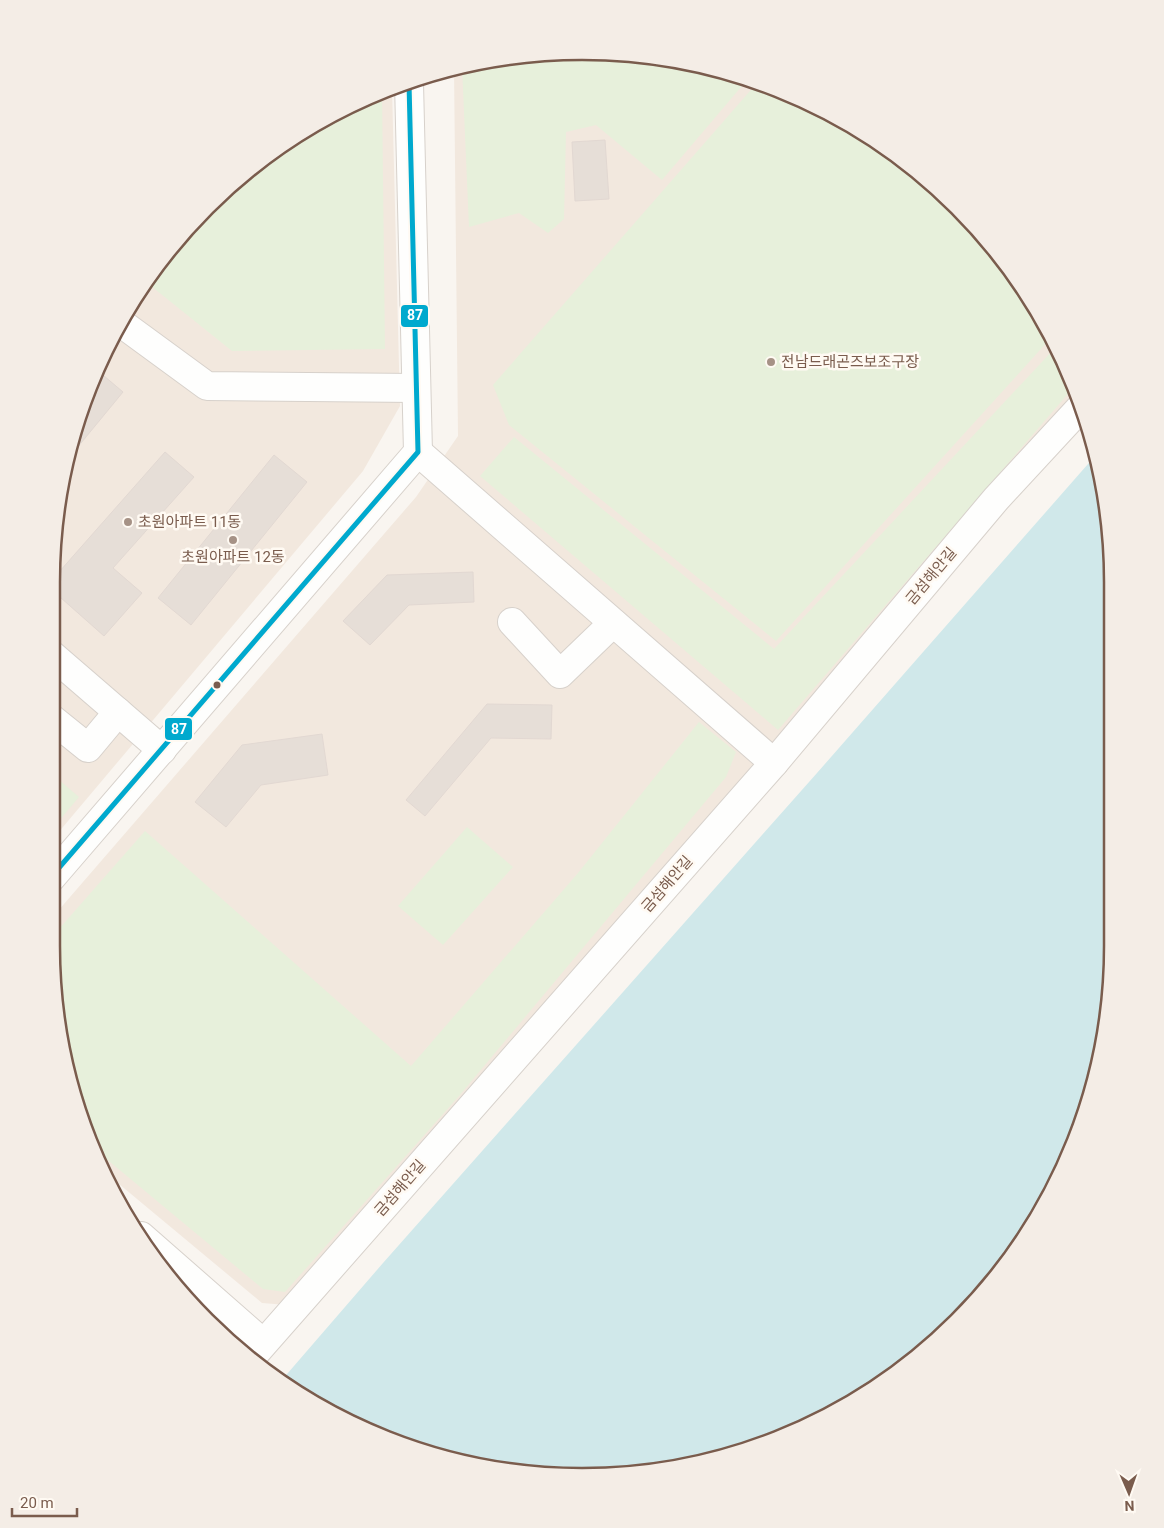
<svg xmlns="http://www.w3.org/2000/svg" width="1164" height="1528" font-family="Roboto,'Noto Sans KR',sans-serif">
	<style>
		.residential { fill: #f2e8de }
		.green { fill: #e7f0db }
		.water { fill: #d0e8ea }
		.building { fill: #e6ded7; stroke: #e2d8d2 }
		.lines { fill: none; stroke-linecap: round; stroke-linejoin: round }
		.minor-casing { stroke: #d7d1cb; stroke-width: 30 }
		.minor { stroke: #fefefd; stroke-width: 28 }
		.bus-1-casing { stroke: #fffaf3; stroke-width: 9 }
		.bus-1 { stroke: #00a9ce; stroke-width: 5 }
		.poi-dot { fill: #a69286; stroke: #fffaf3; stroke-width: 2 }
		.bus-dot { fill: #7a5c4d; stroke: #fffaf3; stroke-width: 2 }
		.labels { text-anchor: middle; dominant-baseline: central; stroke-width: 5; stroke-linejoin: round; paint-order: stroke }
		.poi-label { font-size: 15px; fill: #7a5c4d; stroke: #fffaf3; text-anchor: start }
		.street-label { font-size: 15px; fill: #7a5c4d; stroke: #fffaf3 }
		.rim { fill: none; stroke: #7a5c4d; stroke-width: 2.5 }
		.line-badge { stroke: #fffaf3; stroke-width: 2 }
		.badge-label { font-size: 14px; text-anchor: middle; font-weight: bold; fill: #fff }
	</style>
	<rect width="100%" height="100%" fill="#f9f5f0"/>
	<g class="residential">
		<polygon points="582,51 685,61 785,92 877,141 957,206 1023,287 1079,400 287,1305 262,1303 107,1174 69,1084 51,946 51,919 416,497 458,436 454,69 478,62"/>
		<polygon points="392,88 400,406 363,471 52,840 52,548 69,444 106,347 161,259 207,207 287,141 379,92"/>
	</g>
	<g class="green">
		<polygon points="582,51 685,61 747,80 662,180 596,125 566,132 564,219 548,233 519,213 469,227 462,66 478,62"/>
		<polygon points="757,83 785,92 877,141 957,206 1023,287 1049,340 776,641 509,425 493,385"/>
		<polygon points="382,91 385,349 232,351 146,282 161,259 207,207 287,141"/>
		<polygon points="1054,349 1073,388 778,730 480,476 514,437 774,649"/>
		<polygon points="699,722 736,752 726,777 459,1096 285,1292 263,1289 98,1152 69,1084 51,938 145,831 411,1066 578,873"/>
		<polygon points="52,774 79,797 52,829"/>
		<polygon points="467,827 513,867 443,945 398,906"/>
	</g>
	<polygon class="water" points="1095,456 1108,513 1108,1016 1084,1117 1023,1241 957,1321 877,1387 752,1449 616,1476 478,1466 347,1422 281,1381 383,1263 817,773"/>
	<g class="building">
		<polygon points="605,140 609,199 575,201 572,142"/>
		<polygon points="97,370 123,392 67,460 69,444"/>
		<polygon points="165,452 194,477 113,568 142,593 104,636 52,590 52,580"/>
		<polygon points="274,455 307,482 191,625 158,598"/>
		<polygon points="473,572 474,602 409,605 370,645 343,621 387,575"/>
		<polygon points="487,704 552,705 551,739 491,738 425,816 406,800"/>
		<polygon points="322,734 328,775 261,785 226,827 195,802 242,745"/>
	</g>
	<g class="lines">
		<g class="minor-casing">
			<g id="minor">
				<polyline points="121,323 207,386 416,388"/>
				<polyline points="418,452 774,763"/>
				<polyline points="512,622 560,674 613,623"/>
				<polyline points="52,655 162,750"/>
				<polyline points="52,719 88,748 118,712"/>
				<polyline points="51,878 418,452 409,83"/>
				<polyline points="141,1236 263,1343"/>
				<polyline points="250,1359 774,763 996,499 1082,406"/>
			</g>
		</g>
		<use href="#minor" class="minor"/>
		<g class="bus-1-casing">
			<polyline id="bus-1" points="51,877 418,452 409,83"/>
		</g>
		<use href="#bus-1" class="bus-1"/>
	</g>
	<g class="poi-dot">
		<circle cx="771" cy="362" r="5"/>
		<circle cx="128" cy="522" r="5"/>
		<circle cx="233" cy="540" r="5"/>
	</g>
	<circle class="bus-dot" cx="217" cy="685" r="4.5"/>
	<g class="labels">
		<g class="poi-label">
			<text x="781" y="362">전남드래곤즈보조구장</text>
			<text x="138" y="522">초원아파트 11동</text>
			<text x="233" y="557" text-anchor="middle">초원아파트 12동</text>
		</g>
		<g class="street-label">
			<text transform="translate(931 576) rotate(-50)">금섬해안길</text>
			<text transform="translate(667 884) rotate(-49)">금섬해안길</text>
			<text transform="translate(400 1188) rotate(-49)">금섬해안길</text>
		</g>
	</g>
	<path d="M0 0H1164V1528H0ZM582 60H582A522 522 0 0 1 1104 582V946A522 522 0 0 1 582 1468H582A522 522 0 0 1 60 946V582A522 522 0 0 1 582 60Z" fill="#f4ede6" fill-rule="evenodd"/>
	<path class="rim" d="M582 60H582A522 522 0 0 1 1104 582V946A522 522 0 0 1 582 1468H582A522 522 0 0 1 60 946V582A522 522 0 0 1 582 60Z"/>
	<g class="line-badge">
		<rect x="400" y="304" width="29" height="24" rx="5" fill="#00a9ce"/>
		<rect x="164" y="717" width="29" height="24" rx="5" fill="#00a9ce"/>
	</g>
	<g class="badge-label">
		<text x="415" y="320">87</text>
		<text x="179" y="734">87</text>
	</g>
	<g transform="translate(1129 1493) rotate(178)" stroke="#fffaf3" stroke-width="4" paint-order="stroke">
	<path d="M0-4L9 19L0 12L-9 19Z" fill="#7a5c4d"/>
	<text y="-8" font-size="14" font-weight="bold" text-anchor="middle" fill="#7a5c4d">N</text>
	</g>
	<path d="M12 1508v8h65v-8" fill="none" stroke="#7a5c4d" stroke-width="2.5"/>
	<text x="20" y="1508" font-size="15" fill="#7a5c4d" stroke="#fffaf3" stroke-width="4" paint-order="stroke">20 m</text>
</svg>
